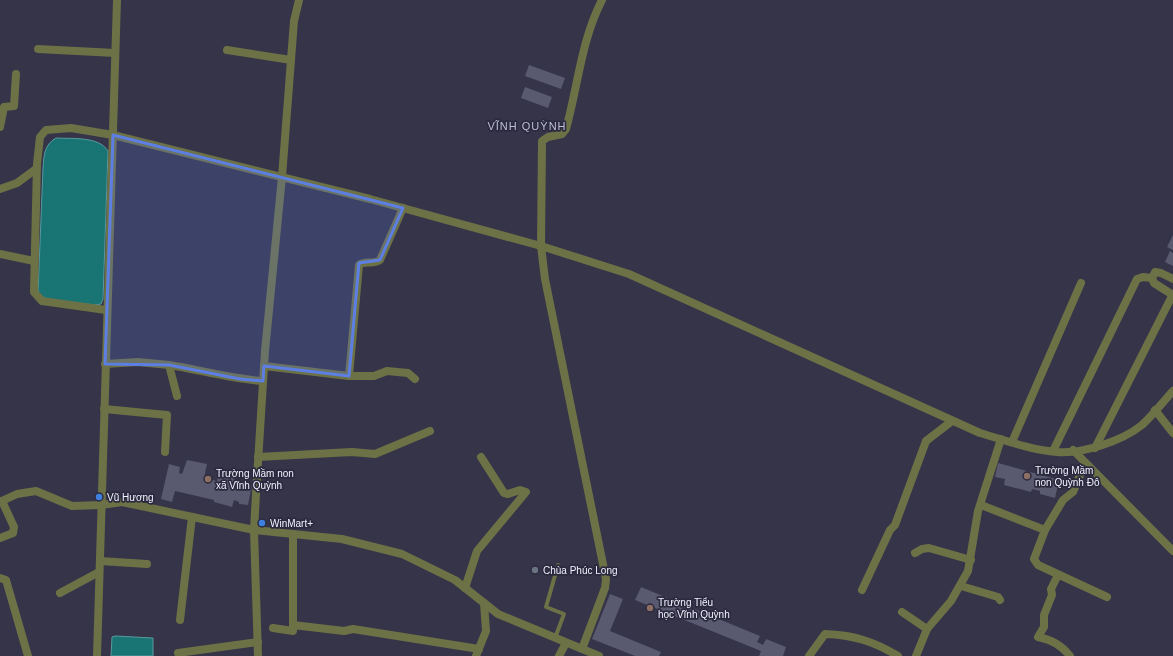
<svg xmlns="http://www.w3.org/2000/svg" width="1173" height="656" font-family="Arial,sans-serif">
	<style>
		.water { fill: #197474; stroke: #5a9a9e }
		.building { fill: #59596f }
		.lines { fill: none; stroke-linecap: round; stroke-linejoin: round }
		.lane { stroke: #6d7146; stroke-width: 4 }
		.street { stroke: #6d7146; stroke-width: 8 }
		.marked { fill: #5d7fe4; fill-opacity: 0.2; stroke: #5d7fe4; stroke-width: 3; stroke-linejoin: round }
		.education-dot { fill: #8d6e63; stroke: #2b2a3e; stroke-width: 1.5 }
		.shop-dot { fill: #3f7fe0; stroke: #2b2a3e; stroke-width: 1.5 }
		.worship-dot { fill: #6b7280; stroke: #2b2a3e; stroke-width: 1.5 }
		.labels { text-anchor: middle; dominant-baseline: central; stroke-width: 3.5; stroke-linejoin: round; paint-order: stroke }
		.poi-label { font-size: 10px; fill: #f1f1ff; stroke: #2b2a3e; text-anchor: start }
		.neighbourhood-label { font-size: 11px; letter-spacing: 1px; fill: #bebed8; stroke: #2b2a3e }
	</style>
	<rect width="100%" height="100%" fill="#353449"/>
	<g class="water">
		<path d="M 56,138 C 72,139 99,136 108,151 L 103,299 L 101,304 L 95,305 L 46,299 L 38,293 L 43,168 C 44,155 44,145 56,138 Z"/>
		<polygon points="115,636 153,638 153,656 111,656 112,637"/>
	</g>
	<g class="building">
		<polygon points="529,65 565,78 561,89 525,76"/>
		<polygon points="525,87 552,97 548,108 521,98"/>
		<polygon points="1173,235 1173,250 1167,247"/>
		<polygon points="1170,251 1173,253 1173,266 1165,262"/>
		<polygon points="187,460 207,464 204,478 217,481 219,470 236,474 233,488 241,490 242,483 252,485 248,505 239,504 239,502 234,500 232,507 214,502 214,500 175,491 172,502 161,499 169,464 180,467 179,473 182,474"/>
		<polygon points="998,463 1059,480 1055,498 1040,494 1040,491 1032,489 1031,492 1004,485 1005,479 995,477"/>
		<polygon points="641,587 760,636 757,642 763,645 766,639 786,647 783,656 759,656 761,651 635,600"/>
		<polygon points="610,594 623,599 610,631 661,652 659,656 635,656 592,639"/>
	</g>
	<g class="lines">
		<polyline class="lane" points="555,638 564,614 546,607 558,565"/>
		<g class="street">
			<polyline points="38,49 115,53"/>
			<polyline points="227,50 291,60"/>
			<polyline points="0,127 4,107 14,106 16,74"/>
			<polyline points="0,189 17,183 36,169"/>
			<polyline points="0,254 34,261"/>
			<polyline points="1152,278 1154,283 1173,295"/>
			<polyline points="1152,278 1155,272 1161,273 1173,279"/>
			<path d="M 106,310 L 42,301 L 34,292 L 37,164 L 40,137 L 46,130 L 71,128 L 113,135 L 370,199 L 541,246 L 629,274 L 980,433 C 1004,440 1031,450 1057,452 C 1083,454 1122,441 1142,425 C 1153,415 1163,402 1173,391"/>
			<polyline points="105,364 138,362 169,365 177,396"/>
			<path d="M 169,365 C 201,370 231,379 263,381"/>
			<polyline points="264,366 349,376 374,376 387,371 408,373 415,379"/>
			<path d="M 349,376 L 359,265 C 364,260 374,265 380,260 L 403,208"/>
			<polyline points="104,409 167,415 165,452"/>
			<polyline points="1155,410 1173,433"/>
			<polyline points="1012,442 1081,283"/>
			<polyline points="1095,448 1173,294"/>
			<polyline points="1073,450 1173,551"/>
			<polyline points="1053,451 1137,279 1143,277 1152,278"/>
			<polyline points="258,457 352,452 375,454 430,431"/>
			<polyline points="1085,463 1073,492 1063,500 1045,530 1034,559 1038,565 1107,597"/>
			<polyline points="0,502 17,494 36,491 72,506 101,505 122,502 254,530 342,539 402,554 455,580 498,614 599,656"/>
			<polyline points="981,505 1045,530"/>
			<polyline points="0,538 13,533 14,527 2,501"/>
			<polyline points="915,553 922,549 929,548 971,560"/>
			<polyline points="100,561 147,564"/>
			<path d="M 1058,575 L 1051,589 L 1052,595 L 1044,615 L 1044,627 L 1038,637 C 1052,640 1061,645 1070,656"/>
			<polyline points="0,578 6,580 28,656"/>
			<polyline points="961,586 998,597 1000,600"/>
			<polyline points="465,588 477,551 526,492 520,490 508,494 504,493 481,457"/>
			<polyline points="862,590 890,530 895,525 926,441 952,421"/>
			<polyline points="60,593 99,572"/>
			<polyline points="902,612 927,629"/>
			<polyline points="180,620 192,517"/>
			<polyline points="293,625 293,534"/>
			<polyline points="273,628 293,631 293,625 344,631 353,629 479,649"/>
			<path d="M 582,649 L 605,588 L 606,579 L 545,279 L 541,246 L 542,141 L 548,137 L 562,134 L 566,129 C 578,86 581,41 602,0"/>
			<polyline points="178,653 258,642"/>
			<polyline points="97,656 117,0"/>
			<polyline points="258,656 254,530 256,494 265,351 282,177 294,21 299,0"/>
			<polyline points="476,656 486,631 484,603"/>
			<polyline points="559,656 566,643"/>
			<path d="M 809,656 L 825,634 C 853,635 873,641 898,656"/>
			<polyline points="916,656 927,629 951,601 968,571 978,511 1001,439"/>
		</g>
	</g>
	<path class="marked" d="M 113,135 L 403,208 L 380,260 L 359,263 L 349,376 L 264,366 L 263,381 L 240,379 L 169,365 L 105,364 Z"/>
	<g class="education-dot">
		<circle cx="1027" cy="476" r="4"/>
		<circle cx="208" cy="479" r="4"/>
		<circle cx="650" cy="608" r="4"/>
	</g>
	<g class="shop-dot">
		<circle cx="99" cy="497" r="4"/>
		<circle cx="262" cy="523" r="4"/>
	</g>
	<circle class="worship-dot" cx="535" cy="570" r="4"/>
	<g class="labels">
		<g class="poi-label">
			<text x="1035" y="470">Trường Mầm<tspan x="1035" dy="12">non Quỳnh Đô</tspan></text>
			<text x="216" y="473">Trường Mầm non<tspan x="216" dy="12">xã Vĩnh Quỳnh</tspan></text>
			<text x="107" y="497">Vũ Hương</text>
			<text x="270" y="523">WinMart+</text>
			<text x="543" y="570">Chùa Phúc Long</text>
			<text x="658" y="602">Trường Tiểu<tspan x="658" dy="12">học Vĩnh Quỳnh</tspan></text>
		</g>
		<g class="neighbourhood-label">
			<text x="527" y="126">VĨNH QUỲNH</text>
		</g>
	</g>
</svg>
